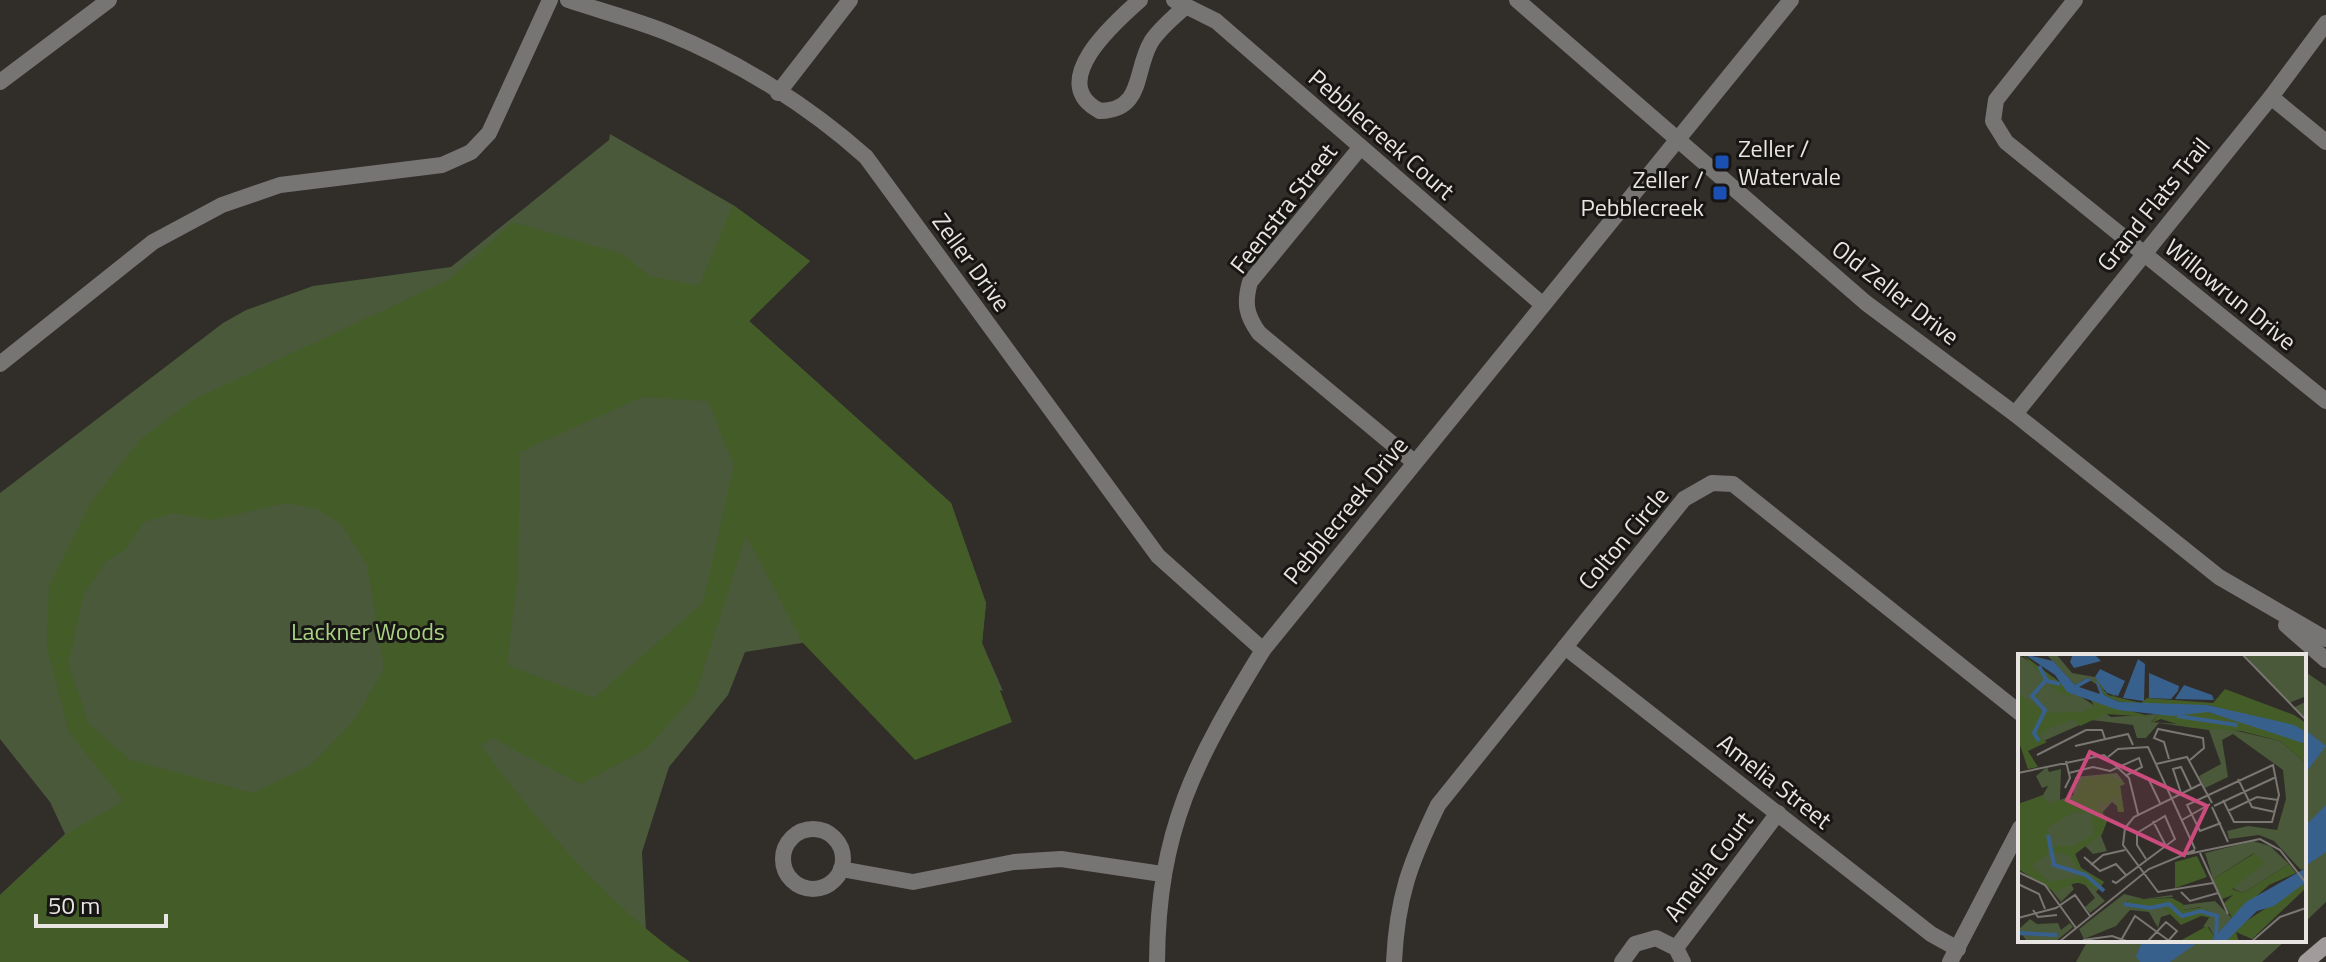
<svg xmlns="http://www.w3.org/2000/svg" width="2326" height="962" font-family="'Titillium Web',sans-serif">
	<style>
		.green { fill: #495939 }
		.forest { fill: #445d28; fill-rule: evenodd }
		.water { fill: #38608d }
		.lines { fill: none; stroke-linecap: round; stroke-linejoin: round }
		.minor { stroke: #777474; stroke-width: 16 }
		.tertiary { stroke: #777474; stroke-width: 16 }
		.secondary { stroke: #a19b9b; stroke-width: 16 }
		.transit-dot { fill: #1a4fb4; stroke: #181614; stroke-width: 3 }
		.labels { text-anchor: middle; dominant-baseline: central; stroke-width: 6; stroke-linejoin: round; paint-order: stroke }
		.street-label { font-size: 24px; fill: #e8e5e2; stroke: #181614 }
		.poi-label { font-size: 24px; fill: #e8e5e2; stroke: #181614; text-anchor: start }
		.park-label { font-size: 24px; fill: #a8d181; stroke: #181614 }
		.inset-river { fill: none; stroke: #38608d; stroke-width: 4 }
		.inset-road { fill: none; stroke: #7a7773; stroke-width: 2 }
		.view { fill: #cc4b7d; fill-opacity: 0.15; stroke: #cc4b7d; stroke-width: 4 }
		.inset-edge { fill: none; stroke: #e8e5e2; stroke-width: 4 }
	</style>
	<rect width="100%" height="100%" fill="#312d29"/>
	<g class="green">
		<polygon points="610,134 733,205 810,261 749,321 951,503 986,603 982,643 1003,691 846,636 745,652 728,695 669,767 642,852 646,932 690,962 0,962 0,895 65,834 50,802 0,739 0,493 223,323 246,310 313,286 451,267 609,140"/>
		<polygon points="2304,671 2326,686 2326,902 2304,923"/>
		<polygon points="2088,940 2286,940 2262,962 2076,962"/>
	</g>
	<path class="forest" d="M 733,205 L 810,261 L 749,321 L 951,503 L 986,603 L 982,643 L 1012,722 L 915,760 L 803,643 L 746,536 L 695,695 L 646,749 L 581,784 L 492,738 L 481,746 C 541,826 607,905 690,962 L 0,962 L 0,895 L 66,834 L 124,801 L 69,732 L 47,647 L 49,586 L 91,502 L 140,440 L 193,400 L 450,279 L 513,222 L 622,254 L 650,276 L 699,286 ZM 642,397 L 708,401 L 734,466 L 703,603 L 594,698 L 507,665 L 518,573 L 520,452 ZM 285,503 L 317,509 L 341,524 L 367,565 L 384,668 L 356,718 L 311,765 L 253,793 L 130,760 L 89,724 L 68,664 L 84,594 L 106,561 L 126,549 L 144,522 L 173,513 L 213,520 Z"/>
	<g class="water">
		<polygon points="2304,729 2326,746 2304,775"/>
		<polygon points="2326,805 2326,852 2304,867 2304,827"/>
		<polygon points="2143,940 2201,940 2170,962 2140,962 2136,956"/>
	</g>
	<g class="lines">
		<g class="minor">
			<path d="M 568,0 C 601,11 636,20 668,33 C 739,62 809,106 866,157 L 1158,556 L 1263,650"/>
			<path d="M 1140,0 C 1115,22 1045,83 1100,111 C 1144,110 1134,71 1151,42 C 1159,29 1174,17 1186,6"/>
			<polyline points="1174,0 1216,21 1543,305"/>
			<polyline points="2075,0 1996,100 1993,121 2006,142 2326,401"/>
			<polyline points="778,93 850,0"/>
			<polyline points="2271,97 2326,142"/>
			<path d="M 1360,148 L 1250,282 C 1244,303 1246,315 1259,333 L 1414,462"/>
			<polyline points="0,364 153,242 222,205 280,185 442,165 471,152 489,133 550,0"/>
			<polyline points="2015,414 2271,97 2326,23"/>
			<polyline points="1565,647 1931,934 1958,949"/>
			<circle cx="813" cy="859" r="30"/>
			<polyline points="841,869 913,882 1014,862 1061,859 1162,874"/>
			<polyline points="1676,948 1778,813"/>
			<path d="M 1157,962 C 1158,829 1195,761 1263,650 L 1791,0"/>
			<path d="M 1394,962 C 1397,897 1410,863 1438,805 L 1684,499 L 1712,483 L 1733,484 L 2020,713"/>
			<polyline points="1622,962 1635,944 1656,938 1676,948 1683,962"/>
			<polyline points="1950,962 2020,828"/>
		</g>
		<g class="tertiary">
			<polyline points="1517,0 1866,303 2015,414 2219,577 2326,639"/>
			<polyline points="0,82 109,0"/>
			<polyline points="2286,625 2326,660"/>
		</g>
		<polyline class="secondary" points="2306,962 2326,945"/>
	</g>
	<g class="transit-dot">
		<rect x="1714" y="154" width="16" height="16" rx="4"/>
		<rect x="1712" y="185" width="16" height="16" rx="4"/>
	</g>
	<g class="labels">
		<g class="street-label">
			<text transform="translate(1382 134) rotate(41)">Pebblecreek Court</text>
			<text transform="translate(2153 204) rotate(-51)">Grand Flats Trail</text>
			<text transform="translate(1283 208) rotate(-52)">Feenstra Street</text>
			<text transform="translate(972 262) rotate(54)">Zeller Drive</text>
			<text transform="translate(1896 292) rotate(38)">Old Zeller Drive</text>
			<text transform="translate(2231 294) rotate(39)">Willowrun Drive</text>
			<text transform="translate(1345 510) rotate(-51)">Pebblecreek Drive</text>
			<text transform="translate(1623 538) rotate(-50)">Colton Circle</text>
			<text transform="translate(1775 781) rotate(38)">Amelia Street</text>
			<text transform="translate(1708 866) rotate(-53)">Amelia Court</text>
		</g>
		<g class="poi-label">
			<text x="1738" y="148">Zeller /<tspan x="1738" dy="28">Watervale</tspan></text>
			<text x="1704" y="179" text-anchor="end">Zeller /<tspan x="1704" dy="28">Pebblecreek</tspan></text>
		</g>
		<g class="park-label">
			<text x="368" y="631">Lackner Woods</text>
		</g>
	</g>
	<g transform="translate(2018 654)">
		<rect width="288" height="288" fill="#312d29"/>
		<path d="M 0,0 L 93,63 L 141,60 L 133,68 L 202,73 L 262,87 L 288,109 L 288,214 L 283,216 L 256,187 L 241,181 L 211,185 L 209,177 L 230,172 L 259,176 L 268,145 L 265,116 L 215,80 L 204,86 L 210,123 L 187,134 L 181,122 L 203,110 L 191,76 L 141,69 L 128,84 L 119,84 L 115,71 L 73,66 L 7,95 L 0,85 ZM 28,0 L 38,0 L 54,19 L 77,23 L 100,45 L 69,24 L 57,31 ZM 226,0 L 288,0 L 288,64 L 275,54 L 287,48 L 286,43 L 271,49 ZM 29,113 L 31,118 L 43,115 L 42,146 L 55,141 L 57,123 L 99,119 L 107,130 L 102,132 L 106,158 L 94,148 L 83,160 L 89,167 L 83,182 L 89,197 L 75,200 L 67,192 L 57,200 L 63,214 L 86,228 L 78,238 L 87,247 L 72,259 L 67,253 L 77,244 L 65,228 L 53,230 L 56,235 L 43,248 L 26,227 L 0,215 L 0,150 L 25,141 L 30,132 L 24,134 L 18,122 ZM 235,187 L 252,192 L 271,210 L 225,239 L 212,233 L 236,199 L 195,225 L 187,199 ZM 106,240 L 126,245 L 154,241 L 155,243 L 109,247 L 111,253 L 144,252 L 153,260 L 143,263 L 140,274 L 131,258 L 112,256 L 98,272 L 66,285 L 61,275 ZM 197,247 L 214,264 L 197,283 L 191,273 L 185,273 L 194,259 L 182,253 L 165,256 L 165,251 ZM 12,265 L 19,270 L 40,269 L 43,276 L 52,269 L 55,273 L 37,288 L 9,287 L 0,276 Z" fill="#495939"/>
		<path d="M 4,0 L 39,26 L 56,45 L 37,36 ZM 80,29 L 90,41 L 123,49 L 129,44 L 195,49 L 207,35 L 276,61 L 288,69 L 288,78 L 189,51 L 134,52 L 101,48 L 86,41 ZM 0,39 L 26,59 L 65,58 L 76,52 L 73,46 L 134,63 L 88,60 L 62,72 L 56,65 L 31,74 L 21,82 L 29,88 L 10,97 L 20,113 L 10,115 L 0,85 ZM 166,58 L 190,58 L 265,80 L 288,90 L 288,109 L 262,87 L 223,77 L 168,73 L 143,65 L 133,69 L 141,60 ZM 92,121 L 107,130 L 102,132 L 106,158 L 100,158 L 97,143 L 87,151 L 79,147 L 89,167 L 84,180 L 57,200 L 63,214 L 86,228 L 80,236 L 59,228 L 37,238 L 0,215 L 0,150 L 25,142 L 30,150 L 59,141 L 65,125 ZM 55,158 L 73,159 L 77,180 L 55,192 L 34,192 L 35,197 L 52,202 L 64,222 L 32,228 L 13,212 L 30,200 L 29,174 ZM 237,199 L 246,209 L 214,235 L 225,239 L 271,210 L 278,219 L 251,231 L 214,264 L 206,249 L 215,241 L 204,245 L 195,225 ZM 179,202 L 189,223 L 157,234 L 157,208 ZM 288,228 L 288,234 L 234,285 L 218,278 L 221,288 L 207,288 L 216,275 ZM 154,244 L 165,250 L 165,256 L 185,253 L 195,264 L 183,262 L 163,271 L 144,252 L 131,257 L 111,253 L 109,246 ZM 189,272 L 197,283 L 192,288 L 160,288 Z" fill="#445d28" fill-rule="evenodd"/>
		<path d="M 6,0 L 35,7 L 57,31 L 69,24 L 74,26 L 61,33 L 82,40 L 78,29 L 79,27 L 86,41 L 101,48 L 189,51 L 276,71 L 288,78 L 288,90 L 190,58 L 154,62 L 100,56 L 49,38 L 37,21 ZM 55,0 L 76,0 L 83,7 L 56,14 L 52,8 ZM 120,5 L 127,10 L 126,47 L 105,44 ZM 82,15 L 107,27 L 100,42 L 89,39 L 77,23 ZM 131,19 L 161,32 L 160,37 L 153,45 L 131,44 ZM 166,31 L 194,41 L 196,46 L 157,45 ZM 288,214 L 288,228 L 256,252 L 239,257 L 207,288 L 192,288 L 228,248 Z" fill="#38608d"/>
		<path class="inset-river" d="M 21,12 L 29,27 L 42,30M 159,62 L 219,71M 21,87 L 16,79 L 27,56 L 14,42 L 28,26M 30,181 L 36,211 L 68,221 L 86,237M 106,250 L 132,254 L 151,250 L 164,262 L 183,257 L 199,262 L 198,283M 0,279 L 39,281"/>
		<path class="inset-road" d="M 224,0 L 288,66M 57,92 L 110,80 L 115,91M 19,101 L 68,76 L 84,76 L 87,85M 90,103 L 100,95 L 130,93 L 177,195M 151,105 L 146,88 L 136,84 L 140,75 L 185,84 L 186,94 L 172,106M 138,110 L 169,103 L 194,149M 0,119 L 86,101 L 111,124 L 120,160M 51,119 L 75,113 L 92,117 L 121,104 L 124,113 L 109,121M 220,125 L 234,153 L 257,158M 131,126 L 142,149M 183,130 L 116,163 L 107,174 L 105,191 L 140,238 L 195,229M 47,134 L 52,124 L 48,107M 163,139 L 155,115 L 163,113 L 173,134M 196,152 L 258,123M 194,153 L 210,188M 210,157 L 239,143 L 260,146M 164,166 L 192,150M 135,167 L 148,192M 203,169 L 182,177 L 169,151 L 255,111 L 261,141 L 254,168 L 216,168 L 205,146M 182,199 L 210,260M 170,200 L 242,185 L 262,196 L 288,229M 66,203 L 82,217 L 98,210 L 108,221M 73,211 L 85,201 L 107,196M 0,218 L 27,231 L 58,274M 94,227 L 98,229 L 157,185 L 147,162 L 119,179 L 119,191 L 128,205M 0,230 L 21,240 L 27,255M 163,238 L 172,247 L 200,239M 15,256 L 20,263 L 39,261M 0,264 L 38,254 L 57,241 L 72,262M 65,286 L 94,282 L 111,288M 41,288 L 131,215 L 177,196M 102,288 L 117,262 L 150,286M 129,288 L 148,268 L 159,277 L 150,287M 233,288 L 262,263 L 288,254"/>
		<path class="view" d="M 72,98 L 189,152 L 166,201 L 49,146 Z"/>
		<rect width="288" height="288" class="inset-edge"/>
	</g>
	<path d="M36 914v12h130v-12" fill="none" stroke="#e8e5e2" stroke-width="4"/>
	<text x="48" y="914" font-size="24" fill="#e8e5e2" stroke="#181614" stroke-width="6" paint-order="stroke">50 m</text>
</svg>
